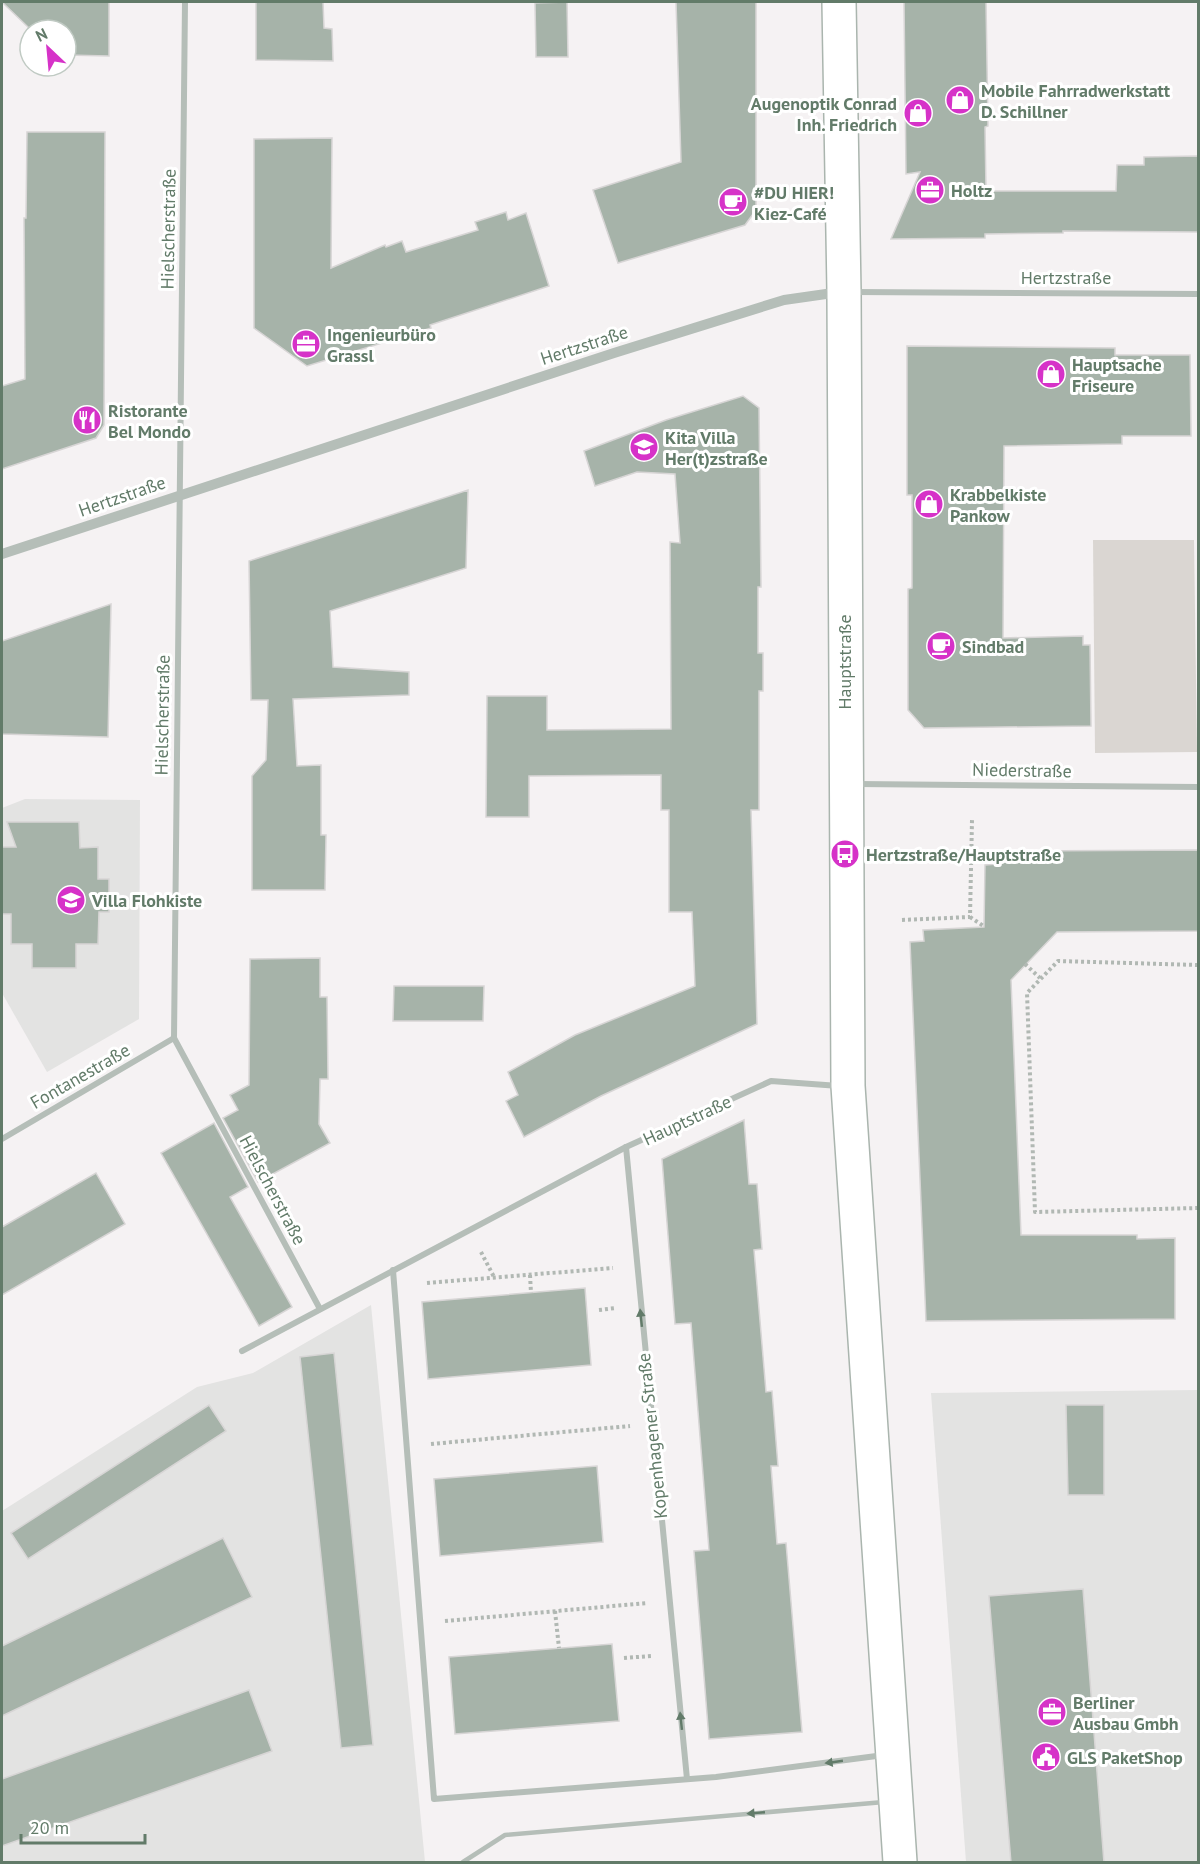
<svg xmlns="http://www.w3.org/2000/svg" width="1200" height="1864" font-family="'PT Sans',sans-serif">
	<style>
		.built { fill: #e3e3e2 }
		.green { fill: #dad6d2 }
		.building { fill: #a6b3a9; stroke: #d7d5d5; stroke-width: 1.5 }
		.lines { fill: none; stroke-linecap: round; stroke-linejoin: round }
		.secondary-casing { stroke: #aab5ae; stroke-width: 36 }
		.path { stroke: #b1b8b3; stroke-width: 4; stroke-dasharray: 3 3; stroke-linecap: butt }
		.service { stroke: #b5beb8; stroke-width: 4.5 }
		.minor { stroke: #b5beb8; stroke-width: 6 }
		.tertiary { stroke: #b5beb8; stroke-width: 10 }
		.secondary { stroke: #fff; stroke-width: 33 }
		.oneway { fill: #627b69 }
		.labels { text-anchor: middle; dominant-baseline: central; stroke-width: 6; stroke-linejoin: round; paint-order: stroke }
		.poi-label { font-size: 18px; font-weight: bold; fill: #627b69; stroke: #fff; text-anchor: start }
		.street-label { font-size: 18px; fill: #627b69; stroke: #fff }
	</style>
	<rect width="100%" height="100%" fill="#f5f2f3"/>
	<g class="built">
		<polygon points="25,799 140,800 139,1019 47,1072 2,993 2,808"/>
		<polygon points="371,1305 425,1862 2,1862 2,1511 197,1387 253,1373"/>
		<polygon points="1198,1390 1198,1862 966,1862 931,1393"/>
	</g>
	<polygon class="green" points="1093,540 1194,540 1197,752 1095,753"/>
	<g class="building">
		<polygon points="2,2 109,2 109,56 66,55 66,30 30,30 28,54 28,27"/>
		<polygon points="256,2 323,2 324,28 332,29 333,61 256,60"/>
		<polygon points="567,2 568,57 536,57 535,3"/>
		<polygon points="676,2 756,2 756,210 745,225 618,263 593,190 681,162"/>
		<polygon points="904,2 986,2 988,126 985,127 986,191 1116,191 1117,165 1144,165 1144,157 1198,156 1198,232 1063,231 1063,233 985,234 985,238 891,239 920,172 906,174"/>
		<polygon points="27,132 105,132 104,425 96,438 2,469 2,386 25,379 24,218 26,218"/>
		<polygon points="332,138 331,268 385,245 386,247 402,241 406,252 478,230 475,222 506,212 508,220 526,213 549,286 430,325 431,328 307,366 254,328 254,139"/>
		<polygon points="907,346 1115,348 1115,355 1190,355 1191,436 1122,436 1122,444 1004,446 1003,638 1083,636 1083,645 1090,645 1091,726 924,728 908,710 908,589 912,588 912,495 907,495"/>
		<polygon points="743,396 759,408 761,587 758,587 758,653 763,653 763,691 759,691 759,810 751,810 757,1024 601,1096 524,1137 506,1101 518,1095 508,1072 575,1035 695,986 692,912 669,912 669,810 661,810 661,775 529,776 529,817 486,817 487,696 547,696 547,730 671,729 670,542 680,543 675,474 637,472 595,486 584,451 666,420"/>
		<polygon points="468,490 466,568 330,611 333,667 409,672 409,695 293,699 297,766 321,765 321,835 326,835 325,890 252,890 252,776 266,760 268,700 251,700 249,561"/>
		<polygon points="111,604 108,737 2,734 2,641"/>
		<polygon points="7,822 79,822 80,848 98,847 98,879 109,879 109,912 99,912 98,944 76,944 76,968 32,968 32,944 11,944 11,914 2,914 2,847 16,847"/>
		<polygon points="1198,850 1198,931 1057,932 1011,980 1021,1235 1137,1235 1137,1239 1175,1238 1175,1319 926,1321 910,942 924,941 923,930 984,927 985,865 997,864 997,851"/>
		<polygon points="320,958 320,997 327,997 328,1079 320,1079 319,1124 330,1143 258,1182 223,1118 238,1110 230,1095 249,1085 250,959"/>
		<polygon points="394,986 484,986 483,1021 393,1021"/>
		<polygon points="744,1120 749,1184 757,1184 762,1249 754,1250 766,1392 772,1391 778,1466 771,1466 777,1544 786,1543 802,1732 709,1739 694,1551 709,1550 691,1323 675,1324 662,1159"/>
		<polygon points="214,1123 248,1187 230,1197 292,1307 259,1326 161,1153"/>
		<polygon points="96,1173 125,1224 2,1295 2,1227"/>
		<polygon points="585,1288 591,1365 428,1379 422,1302"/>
		<polygon points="334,1353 373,1745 341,1748 300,1357"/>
		<polygon points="209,1405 226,1431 28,1559 11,1533"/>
		<polygon points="1066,1405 1104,1405 1104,1495 1068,1495"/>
		<polygon points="597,1466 603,1542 440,1556 434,1479"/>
		<polygon points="223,1538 252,1597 2,1716 2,1646"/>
		<polygon points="1083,1589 1104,1863 1011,1863 989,1596"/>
		<polygon points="612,1644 619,1721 455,1734 449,1657"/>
		<polygon points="249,1690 272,1751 2,1846 2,1779"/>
	</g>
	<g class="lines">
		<g class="secondary-casing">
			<polyline id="secondary" points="839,2 844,292 848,1086 900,1862"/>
		</g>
		<g class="path">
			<polyline points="970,917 985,927"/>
			<polyline points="902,920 970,917 972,820"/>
			<polyline points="1025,964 1040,978"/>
			<polyline points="1198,965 1058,961 1027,993 1035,1212 1198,1208"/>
			<polyline points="481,1252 494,1277"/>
			<polyline points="530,1275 531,1293"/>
			<polyline points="427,1283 613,1268"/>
			<polyline points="599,1310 616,1308"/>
			<polyline points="431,1444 630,1426"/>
			<polyline points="555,1611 559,1648"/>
			<polyline points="445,1621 647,1603"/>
			<polyline points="624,1658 651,1656"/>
		</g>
		<polyline class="service" points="463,1862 505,1835 884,1802"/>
		<g class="minor">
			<polyline points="185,2 174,1038 320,1309"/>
			<polyline points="854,292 1198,294"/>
			<polyline points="857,784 1198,787"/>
			<polyline points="2,1139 174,1038"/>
			<polyline points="626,1147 687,1779"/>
			<polyline points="393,1270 434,1799 716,1777 884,1755"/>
			<polyline points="242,1351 626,1147 771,1081 839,1086"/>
		</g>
		<polyline class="tertiary" points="2,554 614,353 784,300 840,292"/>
		<use href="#secondary" class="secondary"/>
	</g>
	<defs><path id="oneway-solid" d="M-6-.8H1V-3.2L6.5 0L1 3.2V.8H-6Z" transform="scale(1.5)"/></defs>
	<g class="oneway">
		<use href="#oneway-solid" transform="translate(641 1318) rotate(-96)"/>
		<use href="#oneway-solid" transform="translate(681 1721) rotate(-96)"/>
		<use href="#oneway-solid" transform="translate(834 1762) rotate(172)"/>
		<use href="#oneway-solid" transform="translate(756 1813) rotate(175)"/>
	</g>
	<defs>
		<g id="shop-disc" transform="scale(1.5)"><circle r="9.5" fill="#d632c8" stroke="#fff"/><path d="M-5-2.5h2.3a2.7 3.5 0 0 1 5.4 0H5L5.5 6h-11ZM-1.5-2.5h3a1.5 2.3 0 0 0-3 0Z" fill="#fff"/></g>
		<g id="office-disc" transform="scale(1.5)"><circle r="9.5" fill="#d632c8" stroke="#fff"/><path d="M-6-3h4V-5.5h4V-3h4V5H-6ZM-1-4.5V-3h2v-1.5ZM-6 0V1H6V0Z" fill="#fff"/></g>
		<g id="cafe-disc" transform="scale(1.5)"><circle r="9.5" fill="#d632c8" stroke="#fff"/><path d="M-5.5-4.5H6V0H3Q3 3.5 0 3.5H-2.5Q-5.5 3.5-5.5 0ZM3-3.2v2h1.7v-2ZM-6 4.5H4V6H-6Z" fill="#fff"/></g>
		<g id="restaurant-disc" transform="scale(1.5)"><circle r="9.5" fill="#d632c8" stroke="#fff"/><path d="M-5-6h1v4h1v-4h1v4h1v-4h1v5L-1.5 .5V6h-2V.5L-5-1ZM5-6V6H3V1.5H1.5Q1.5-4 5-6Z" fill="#fff"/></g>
		<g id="school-disc" transform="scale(1.5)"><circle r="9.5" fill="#d632c8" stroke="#fff"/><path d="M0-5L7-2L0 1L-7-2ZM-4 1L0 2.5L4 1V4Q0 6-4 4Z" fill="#fff"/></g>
		<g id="bus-disc" transform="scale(1.5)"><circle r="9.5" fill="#d632c8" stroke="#fff"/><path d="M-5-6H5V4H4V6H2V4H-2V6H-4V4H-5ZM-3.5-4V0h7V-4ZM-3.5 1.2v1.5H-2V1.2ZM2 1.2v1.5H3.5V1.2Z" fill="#fff"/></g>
		<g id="civic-disc" transform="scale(1.5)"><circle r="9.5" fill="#d632c8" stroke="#fff"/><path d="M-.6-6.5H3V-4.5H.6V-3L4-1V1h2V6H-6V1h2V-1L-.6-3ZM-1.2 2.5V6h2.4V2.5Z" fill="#fff"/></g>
	</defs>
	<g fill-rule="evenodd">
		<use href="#shop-disc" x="960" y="100"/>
		<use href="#shop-disc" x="918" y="113"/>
		<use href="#office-disc" x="930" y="190"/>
		<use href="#cafe-disc" x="733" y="202"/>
		<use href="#office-disc" x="306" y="344"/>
		<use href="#shop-disc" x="1051" y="374"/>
		<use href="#restaurant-disc" x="87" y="420"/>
		<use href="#school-disc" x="644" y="447"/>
		<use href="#shop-disc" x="929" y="504"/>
		<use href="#cafe-disc" x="941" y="646"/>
		<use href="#bus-disc" x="845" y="854"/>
		<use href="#school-disc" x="71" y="900"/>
		<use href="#office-disc" x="1052" y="1712"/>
		<use href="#civic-disc" x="1046" y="1757"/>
	</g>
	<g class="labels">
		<g class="poi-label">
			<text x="981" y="90">Mobile Fahrradwerkstatt<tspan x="981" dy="21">D. Schillner</tspan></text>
			<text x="897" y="103" text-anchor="end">Augenoptik Conrad<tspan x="897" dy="21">Inh. Friedrich</tspan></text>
			<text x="951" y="190">Holtz</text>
			<text x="754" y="192">#DU HIER!<tspan x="754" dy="21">Kiez-Café</tspan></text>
			<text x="327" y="334">Ingenieurbüro<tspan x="327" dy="21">Grassl</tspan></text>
			<text x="1072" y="364">Hauptsache<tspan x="1072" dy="21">Friseure</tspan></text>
			<text x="108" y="410">Ristorante<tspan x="108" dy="21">Bel Mondo</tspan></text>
			<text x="665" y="437">Kita Villa<tspan x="665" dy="21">Her(t)zstraße</tspan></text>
			<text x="950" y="494">Krabbelkiste<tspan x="950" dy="21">Pankow</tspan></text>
			<text x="962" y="646">Sindbad</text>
			<text x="866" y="854">Hertzstraße/Hauptstraße</text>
			<text x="92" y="900">Villa Flohkiste</text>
			<text x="1073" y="1702">Berliner<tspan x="1073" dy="21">Ausbau Gmbh</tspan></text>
			<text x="1067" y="1757">GLS PaketShop</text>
		</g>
		<g class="street-label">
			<text transform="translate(168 229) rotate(-89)">Hielscherstraße</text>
			<text x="1066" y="277">Hertzstraße</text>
			<text transform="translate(584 345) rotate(-18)">Hertzstraße</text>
			<text transform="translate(122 496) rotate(-19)">Hertzstraße</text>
			<text transform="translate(844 662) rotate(-90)">Hauptstraße</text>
			<text transform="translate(162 715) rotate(-89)">Hielscherstraße</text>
			<text transform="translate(1022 770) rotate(1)">Niederstraße</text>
			<text transform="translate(80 1076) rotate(-30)">Fontanestraße</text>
			<text transform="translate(687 1120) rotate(-25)">Hauptstraße</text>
			<text transform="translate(273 1190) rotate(62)">Hielscherstraße</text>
			<text transform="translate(652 1436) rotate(-96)">Kopenhagener Straße</text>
		</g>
	</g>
	<rect width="1200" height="1864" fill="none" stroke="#627b69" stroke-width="6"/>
	<g transform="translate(48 48) rotate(334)"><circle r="28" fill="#ffffff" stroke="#c0cac3" stroke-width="1.5"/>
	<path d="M0-4.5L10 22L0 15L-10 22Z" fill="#d632c8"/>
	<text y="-9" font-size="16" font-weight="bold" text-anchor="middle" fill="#627b69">N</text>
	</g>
	<path d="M21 1834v9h124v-9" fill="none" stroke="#627b69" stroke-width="3"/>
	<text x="30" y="1834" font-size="18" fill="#627b69" stroke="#ffffff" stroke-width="4.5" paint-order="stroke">20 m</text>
</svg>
